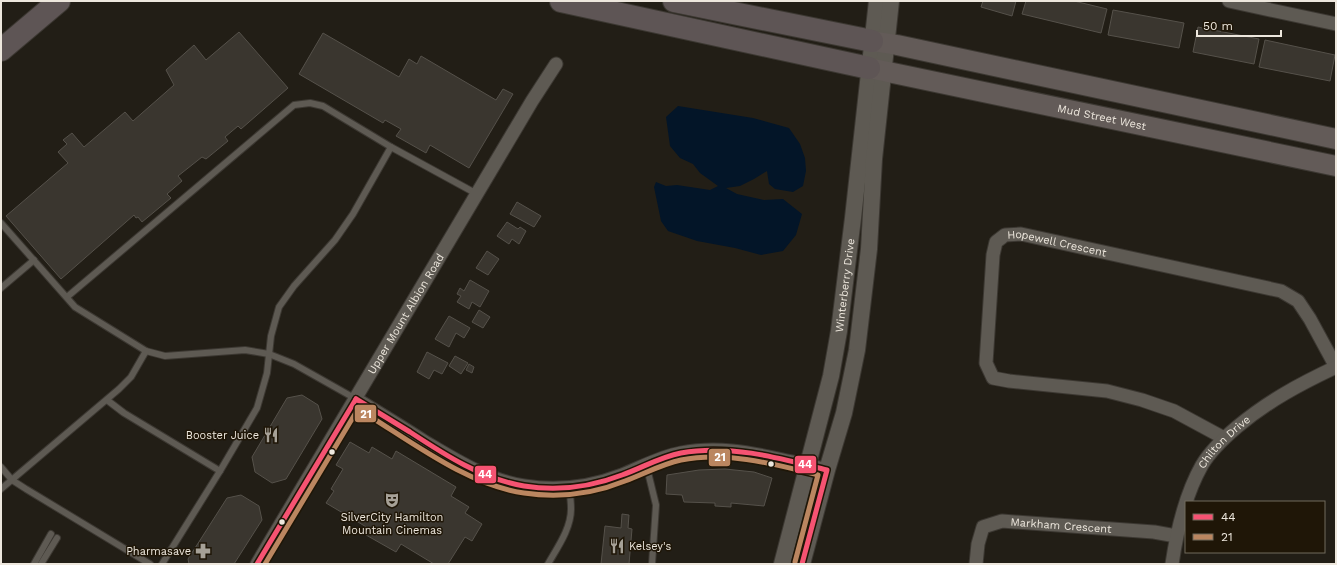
<svg xmlns="http://www.w3.org/2000/svg" width="1337" height="565" font-family="'Work Sans',sans-serif">
	<style>
		.water { fill: #031528 }
		.building { fill: #3a362f; stroke: #55514a }
		.lines { fill: none; stroke-linecap: round; stroke-linejoin: round }
		.service-casing { stroke: #3c3832; stroke-width: 8 }
		.minor-casing { stroke: #3c3832; stroke-width: 15 }
		.tertiary-casing { stroke: #3c3832; stroke-width: 18 }
		.primary-casing { stroke: #3c3832; stroke-width: 22 }
		.motorway-casing { stroke: #3c3832; stroke-width: 24 }
		.service { stroke: #5e5a53; stroke-width: 6 }
		.minor { stroke: #5e5a53; stroke-width: 13 }
		.tertiary { stroke: #5e5a53; stroke-width: 16 }
		.primary { stroke: #635b58; stroke-width: 20 }
		.motorway { stroke: #5e5555; stroke-width: 22 }
		.bus-1-casing { stroke: #1f1607; stroke-width: 8 }
		.bus-2-casing { stroke: #1f1607; stroke-width: 8 }
		.bus-1 { stroke: #f65372; stroke-width: 5 }
		.bus-2 { stroke: #bb8660; stroke-width: 5 }
		.bus-dot { fill: #ede7dd; stroke: #1f1607; stroke-width: 1.5 }
		.labels { text-anchor: middle; dominant-baseline: central; stroke-width: 3; stroke-linejoin: round; paint-order: stroke }
		.street-label { font-size: 11px; fill: #ede7dd; stroke: #1f1607 }
		.poi-label { font-size: 11px; fill: #ede7dd; stroke: #1f1607; text-anchor: end }
		.line-badge { stroke: #1f1607; stroke-width: 1.5 }
		.badge-label { font-size: 11px; text-anchor: middle; font-weight: bold; fill: #fff }
	</style>
	<rect width="100%" height="100%" fill="#221e16"/>
	<polygon class="water" points="678,106 753,118 789,128 800,144 805,158 806,171 803,186 793,192 775,189 769,184 767,171 754,179 740,186 726,188 737,194 764,200 783,199 802,214 796,235 783,251 761,255 735,248 697,241 668,231 661,221 654,187 656,182 666,186 677,185 710,190 718,186 700,173 693,164 680,158 670,146 666,117"/>
	<g class="building">
		<polygon points="983,1 1016,1 1012,16 981,7"/>
		<polygon points="1026,1 1074,1 1107,9 1101,33 1022,14"/>
		<polygon points="1113,10 1184,23 1179,48 1108,35"/>
		<polygon points="1198,27 1259,39 1254,64 1193,52"/>
		<polygon points="239,32 288,88 241,129 238,126 225,137 228,141 206,159 202,157 178,176 182,181 167,194 171,198 142,222 138,217 136,218 134,215 61,279 6,216 68,163 58,152 67,144 63,140 72,133 84,147 125,112 133,121 174,85 166,70 194,45 206,60"/>
		<polygon points="323,33 399,77 409,59 417,64 421,56 496,100 503,89 513,94 469,168 430,145 426,153 396,136 401,129 385,120 383,123 299,74"/>
		<polygon points="1265,40 1335,55 1330,81 1259,67"/>
		<polygon points="517,202 541,216 534,227 510,214"/>
		<polygon points="507,222 518,229 520,227 526,231 519,244 512,239 509,244 497,236"/>
		<polygon points="487,251 499,259 488,275 476,268"/>
		<polygon points="470,280 489,291 480,307 472,302 469,309 457,302 461,296 457,294 460,288 464,291"/>
		<polygon points="479,310 490,317 483,328 472,322"/>
		<polygon points="449,316 470,328 464,338 456,333 449,347 435,339"/>
		<polygon points="427,352 448,363 442,374 434,370 429,379 417,372"/>
		<polygon points="455,356 468,363 461,374 449,366"/>
		<polygon points="469,364 474,367 472,373 466,370"/>
		<polygon points="302,395 318,405 322,419 286,479 272,483 255,472 252,457 287,398"/>
		<polygon points="350,442 369,453 372,447 392,459 396,451 456,487 451,496 469,507 465,513 482,524 472,541 465,537 448,564 434,564 401,544 396,552 366,535 368,528 326,503 334,491 331,489 343,469 336,465"/>
		<polygon points="725,469 754,472 772,478 764,506 731,503 731,507 715,506 715,503 684,502 682,495 666,494 667,475 699,470"/>
		<polygon points="241,495 259,506 262,520 234,564 189,564 188,559 227,498"/>
		<polygon points="622,514 629,515 628,528 632,529 629,564 601,564 605,526 621,528"/>
	</g>
	<g class="lines">
		<g class="service-casing">
			<g id="service">
				<polyline points="1,223 75,307 146,351 165,356 245,350 269,354 294,364 356,399"/>
				<polyline points="1,288 34,260"/>
				<polyline points="67,297 294,105 310,103 323,106 391,147 477,194"/>
				<polyline points="107,400 124,413 220,471"/>
				<polyline points="646,464 656,505 652,564"/>
				<polyline points="1,467 12,480 26,489 150,564"/>
				<polyline points="1,489 119,389 131,377 146,351"/>
				<polyline points="34,564 51,534"/>
				<polyline points="41,564 57,538"/>
				<polyline points="162,564 220,471 257,408 267,373 271,336 279,307 294,286 335,240 353,214 391,147"/>
				<path d="M 548,564 C 557,548 571,529 571,509 C 571,502 570,494 569,487"/>
			</g>
		</g>
		<g class="minor-casing">
			<g id="minor">
				<polyline points="1229,1 1336,24"/>
				<path d="M 356,399 C 379,413 402,427 425,442 C 457,461 487,480 524,486 C 556,491 591,487 622,475 C 642,467 660,457 681,453 C 716,446 748,452 783,460 C 797,463 812,466 827,470"/>
				<path id="s1" d="M 1224,438 L 1174,411 L 1142,400 L 1107,391 L 1009,381 L 993,378 L 986,363 L 993,255 L 996,242 L 1005,235 L 1021,234 L 1281,291 L 1298,301 L 1310,319 L 1336,367"/>
				<path id="s2" d="M 257,564 L 532,101 L 556,64"/>
				<path id="s3" d="M 976,564 L 978,544 L 983,527 L 1002,521 L 1154,532 L 1176,536"/>
				<path id="s4" d="M 1172,564 C 1177,530 1185,495 1202,465 C 1211,450 1224,438 1237,427 C 1268,401 1300,384 1336,367"/>
			</g>
		</g>
		<g class="tertiary-casing">
			<g id="tertiary">
				<path id="s5" d="M 782,564 L 831,376 L 839,331 L 853,218 L 877,1"/>
				<polyline points="802,564 827,470 844,413 857,350 869,249 874,159 891,1"/>
			</g>
		</g>
		<g class="primary-casing">
			<g id="primary">
				<polyline points="872,41 897,45 1336,139"/>
				<path id="s6" d="M 869,68 L 1336,166"/>
			</g>
		</g>
		<g class="motorway-casing">
			<g id="motorway">
				<polyline points="561,1 869,68"/>
				<polyline points="674,1 872,41"/>
				<polyline points="1,50 59,1"/>
			</g>
		</g>
		<use href="#service" class="service"/>
		<use href="#minor" class="minor"/>
		<use href="#tertiary" class="tertiary"/>
		<use href="#primary" class="primary"/>
		<use href="#motorway" class="motorway"/>
		<g class="bus-1-casing">
			<g id="bus-1">
				<path d="M 356,399 C 374,410 392,421 410,432 C 445,455 482,479 524,486 C 556,491 591,487 622,475 C 642,468 660,457 681,453 C 729,444 780,458 827,470 L 802,564"/>
				<polyline points="257,564 356,399"/>
			</g>
		</g>
		<g class="bus-2-casing">
			<path id="bus-2" d="M 265,564 L 358,409 C 408,439 466,485 524,493 C 558,498 593,494 625,481 C 644,474 662,464 681,460 C 727,451 774,464 818,475 L 795,562"/>
		</g>
		<use href="#bus-1" class="bus-1"/>
		<use href="#bus-2" class="bus-2"/>
	</g>
	<defs>
		<g id="restaurant-bare" transform="scale(1.2)"><path d="M-5-6h1v4h1v-4h1v4h1v-4h1v5L-1.5 .5V6h-2V.5L-5-1ZM5-6V6H3V1.5H1.5Q1.5-4 5-6Z" fill="#a6a197" stroke="#1f1607" stroke-width="2.5" paint-order="stroke"/></g>
		<g id="theatre-bare" transform="scale(1.2)"><path d="M-5-5.5Q0-4 5-5.5V0Q5 5 0 6Q-5 5-5 0ZM-3.3-2.5H-1v1.5H-3.3ZM1-2.5H3.3v1.5H1ZM-2.8 1Q0 5.5 2.8 1Z" fill="#a6a197" stroke="#1f1607" stroke-width="2.5" paint-order="stroke"/></g>
		<g id="pharmacy-bare" transform="scale(1.2)"><path d="M-2-6h4v4h4v4h-4v4h-4v-4h-4v-4h4Z" fill="#a6a197" stroke="#1f1607" stroke-width="2.5" paint-order="stroke"/></g>
	</defs>
	<g fill-rule="evenodd">
		<use href="#restaurant-bare" x="271" y="435"/>
		<use href="#theatre-bare" x="392" y="500"/>
		<use href="#restaurant-bare" x="617" y="546"/>
		<use href="#pharmacy-bare" x="203" y="551"/>
	</g>
	<g class="bus-dot">
		<circle cx="332" cy="452" r="3.5"/>
		<circle cx="771" cy="464" r="3.5"/>
		<circle cx="282" cy="522" r="3.5"/>
	</g>
	<g class="labels">
		<g class="street-label">
			<text stroke="none"><textPath href="#s6" startOffset="238">Mud Street West</textPath></text>
			<text stroke="none"><textPath href="#s1" startOffset="444">Hopewell Crescent</textPath></text>
			<text stroke="none"><textPath href="#s5" startOffset="286">Winterberry Drive</textPath></text>
			<text stroke="none"><textPath href="#s2" startOffset="291">Upper Mount Albion Road</textPath></text>
			<text stroke="none"><textPath href="#s4" startOffset="136">Chilton Drive</textPath></text>
			<text stroke="none"><textPath href="#s3" startOffset="117">Markham Crescent</textPath></text>
		</g>
		<g class="poi-label">
			<text x="259" y="435">Booster Juice</text>
			<text x="392" y="517" text-anchor="middle">SilverCity Hamilton<tspan x="392" dy="13">Mountain Cinemas</tspan></text>
			<text x="629" y="546" text-anchor="start">Kelsey's</text>
			<text x="191" y="551">Pharmasave</text>
		</g>
	</g>
	<g class="line-badge">
		<rect x="354" y="404" width="23" height="19" rx="4" fill="#bb8660"/>
		<rect x="708" y="448" width="23" height="19" rx="4" fill="#bb8660"/>
		<rect x="794" y="455" width="23" height="19" rx="4" fill="#f65372"/>
		<rect x="474" y="465" width="23" height="19" rx="4" fill="#f65372"/>
	</g>
	<g class="badge-label">
		<text x="366" y="418">21</text>
		<text x="720" y="461">21</text>
		<text x="805" y="468">44</text>
		<text x="485" y="478">44</text>
	</g>
	<rect width="1337" height="565" fill="none" stroke="#ede7dd" stroke-width="4"/>
	<rect x="1185" y="501" width="140" height="52" fill="#1f1607" stroke="#716a5d"/>
	<rect x="1193" y="514" width="20" height="6" fill="#f65372" stroke="#716a5d"/>
	<text x="1221" y="521" font-size="12" fill="#ede7dd">44</text>
	<rect x="1193" y="534" width="20" height="6" fill="#bb8660" stroke="#716a5d"/>
	<text x="1221" y="541" font-size="12" fill="#ede7dd">21</text>
	<path d="M1197 30v6h84v-6" fill="none" stroke="#ede7dd" stroke-width="2"/>
	<text x="1203" y="30" font-size="12" fill="#ede7dd" stroke="#1f1607" stroke-width="3" paint-order="stroke">50 m</text>
</svg>
